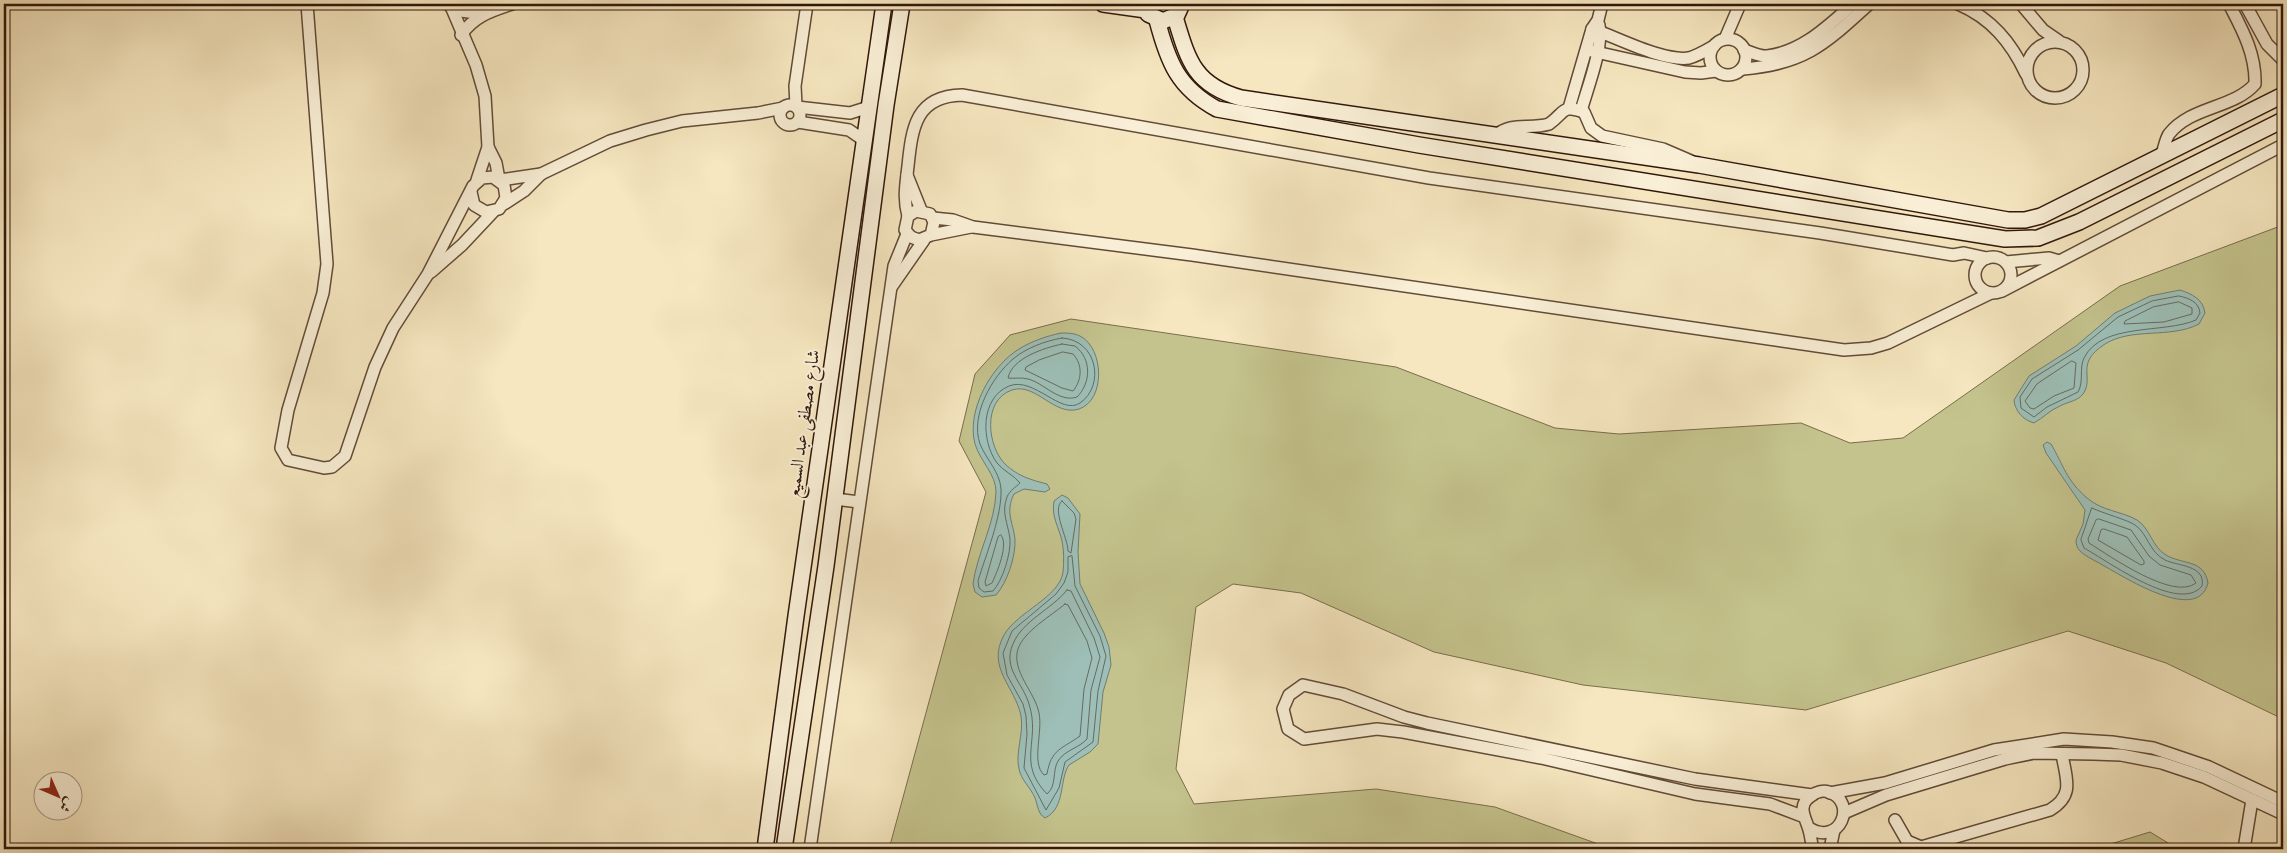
<svg xmlns="http://www.w3.org/2000/svg" width="2287" height="853" font-family="'Sorts Mill Goudy',Amiri,serif">
	<style>
		.green { fill: #c4c38d; stroke: #7a6d4c }
		.water { fill: #9dbfb7; stroke: #717c72 }
		.lines { fill: none; stroke-linecap: round; stroke-linejoin: round }
		.shore { stroke: #666b61; stroke-width: 1 }
		.street-casing { stroke: #624b38; stroke-width: 14 }
		.secondary-casing { stroke: #30170b; stroke-width: 18 }
		.street { stroke: #f9efd6; stroke-width: 11 }
		.secondary { stroke: #f9efd6; stroke-width: 15 }
		.labels { text-anchor: middle; dominant-baseline: central; stroke-width: 4; stroke-linejoin: round; paint-order: stroke }
		.street-label { font-size: 18px; fill: #30170b; stroke: #f9efd6 }
	</style>
	<rect width="100%" height="100%" fill="#f6e7c0"/>
	<filter id="stains"><feTurbulence type="fractalNoise" baseFrequency=".004" numOctaves="4"/><feColorMatrix values="0 0 0 0 .2 0 0 0 0 .09 0 0 0 0 .02 0 0 0 .5 -.17"/></filter>
	<radialGradient id="worn" r=".72"><stop offset=".6" stop-color="#630" stop-opacity="0"/><stop offset="1" stop-color="#630" stop-opacity=".3"/></radialGradient>
	<g class="green">
		<polygon points="2283,225 2283,719 2166,663 2068,631 1806,710 1583,685 1434,652 1301,593 1233,584 1196,607 1176,769 1194,804 1376,789 1495,807 1612,849 889,849 986,492 959,441 975,374 1010,335 1071,319 1396,367 1555,428 1619,434 1801,423 1850,443 1903,438 2120,286"/>
		<polygon points="2150,832 2178,849 2094,849"/>
	</g>
	<g class="water">
		<path d="M 2180,290 C 2192,294 2203,299 2205,313 L 2199,324 C 2170,339 2132,327 2105,344 C 2074,364 2095,377 2083,394 C 2078,401 2067,402 2060,406 C 2050,410 2043,418 2034,423 C 2023,420 2015,411 2014,400 L 2029,376 L 2076,346 L 2115,313 L 2150,296 Z"/>
		<path d="M 1061,333 C 1067,333 1074,333 1080,336 C 1104,348 1106,400 1079,409 C 1054,417 1036,382 1012,390 C 982,400 987,447 1006,465 C 1018,476 1031,480 1047,484 L 1050,489 L 1045,492 L 1024,489 L 1014,494 C 1005,512 1013,522 1015,539 C 1016,556 1007,583 996,595 L 982,597 L 975,592 L 973,584 C 977,553 995,524 996,492 C 996,474 980,461 975,444 C 966,411 991,366 1019,349 C 1032,341 1047,336 1061,333 Z"/>
		<path d="M 2047,442 L 2051,444 C 2064,466 2066,480 2087,498 C 2102,511 2121,511 2137,520 C 2150,528 2152,547 2166,555 C 2183,565 2204,559 2208,583 C 2198,624 2126,578 2106,567 C 2098,562 2086,557 2080,551 C 2077,548 2076,544 2076,540 L 2083,524 L 2085,510 L 2046,453 L 2043,445 Z"/>
		<path d="M 1062,495 L 1068,498 L 1080,514 L 1078,552 L 1080,584 L 1104,633 L 1109,647 L 1111,665 L 1103,692 L 1098,744 L 1090,752 L 1069,765 C 1059,779 1066,808 1045,818 C 1038,814 1038,806 1035,798 C 1031,788 1021,780 1019,769 C 1015,752 1024,734 1021,716 C 1015,686 986,668 1004,635 C 1017,612 1060,597 1063,572 C 1064,563 1064,550 1062,541 C 1059,527 1051,517 1054,501 Z"/>
	</g>
	<g class="lines">
		<g class="shore">
			<path d="M 2179,296 C 2189,298 2199,302 2200,313 L 2196,320 C 2164,334 2102,322 2084,358 C 2079,368 2084,382 2078,392 L 2047,407 L 2034,417 L 2021,408 L 2020,397 L 2032,379 L 2078,350 L 2118,317 L 2152,301 Z"/>
			<polygon points="2179,302 2192,308 2192,314 2164,322 2124,324 2125,321 2153,307"/>
			<path d="M 1062,338 C 1098,340 1105,386 1080,403 C 1061,416 1034,376 1009,386 C 980,398 981,441 997,463 C 1003,471 1014,475 1020,483 C 1016,487 1010,490 1007,497 C 1001,513 1008,523 1010,539 C 1011,553 1003,580 993,591 L 984,592 L 979,588 L 978,581 C 986,554 1002,517 1001,489 C 1000,472 986,459 980,444 C 970,415 992,377 1013,359 C 1026,348 1045,341 1062,338 Z"/>
			<path d="M 1062,344 L 1075,346 C 1092,359 1091,383 1077,397 C 1059,403 1044,383 1028,379 C 1021,377 1014,379 1008,378 C 1012,358 1044,348 1062,344 Z"/>
			<path d="M 1063,352 L 1073,354 C 1083,365 1082,380 1073,391 L 1062,388 L 1025,370 L 1026,367 L 1039,360 Z"/>
			<polygon points="2072,361 2076,363 2074,388 2054,396 2034,409 2030,408 2025,401 2037,384"/>
			<path d="M 1062,501 L 1074,513 L 1076,519 L 1071,553 L 1068,551 C 1068,538 1051,509 1062,501 Z"/>
			<path d="M 2092,508 C 2102,513 2128,520 2135,525 C 2148,534 2149,552 2165,560 C 2177,566 2206,565 2202,586 C 2179,614 2108,561 2084,548 L 2081,540 Z"/>
			<path d="M 2099,519 L 2131,530 L 2149,556 L 2160,565 L 2191,575 L 2196,583 C 2173,601 2110,556 2089,543 L 2088,539 L 2096,520 Z"/>
			<polygon points="2104,529 2127,537 2144,561 2144,564 2141,565 2098,540 2101,530"/>
			<path d="M 1001,535 C 1009,545 997,572 992,583 L 986,586 L 985,582 L 998,537 Z"/>
			<polygon points="1072,556 1075,586 1100,636 1106,656 1098,691 1093,742 1065,762 1059,788 1046,810 1024,768 1027,734 1026,716 1023,704 1007,675 1003,653 1012,631 1056,594 1064,583 1068,572 1068,557"/>
			<path d="M 1067,590 L 1071,591 L 1094,638 L 1100,657 L 1091,690 L 1087,739 C 1079,748 1065,750 1058,761 C 1052,771 1057,786 1047,794 C 1016,762 1041,741 1029,704 C 1023,683 1002,668 1013,644 C 1022,621 1052,609 1067,590 Z"/>
			<path d="M 1065,604 L 1068,605 L 1087,641 L 1092,658 L 1084,689 L 1080,736 C 1062,749 1051,749 1047,774 L 1044,775 C 1031,763 1043,732 1039,713 C 1035,692 1011,671 1018,649 C 1024,631 1051,616 1065,604 Z"/>
		</g>
		<g class="street-casing">
			<g id="street">
				<polyline points="307,4 327,264 323,293 288,410 281,448 288,460 324,468 332,467 345,456 375,367 393,328 428,274 473,186 482,178 493,177 504,185 506,198 499,209 486,212 474,205 471,192"/>
				<polyline points="450,4 476,65 485,96 488,147 477,180"/>
				<path d="M 1958,4 C 1991,18 2011,42 2026,74"/>
				<polyline points="2021,4 2043,30 2059,41"/>
				<polyline points="2245,4 2267,44 2283,60"/>
				<polyline points="450,6 461,11 483,14"/>
				<path d="M 1592,29 C 1617,37 1663,62 1689,58 C 1697,56 1707,50 1714,46"/>
				<path d="M 461,35 C 474,16 491,11 512,4"/>
				<polyline points="1725,39 1740,4"/>
				<circle cx="1728" cy="57" r="18"/>
				<circle cx="2055" cy="70" r="28"/>
				<polyline points="1587,50 1685,72 1701,73 1716,71"/>
				<path d="M 1744,50 C 1751,52 1760,57 1767,56 C 1802,52 1828,26 1853,4"/>
				<path d="M 1743,69 C 1805,64 1825,44 1869,4"/>
				<circle cx="790" cy="115" r="10"/>
				<polyline points="796,106 795,86 807,4"/>
				<polyline points="797,107 850,113 869,107"/>
				<polyline points="1569,108 1592,29 1598,20 1602,4"/>
				<path d="M 1581,111 C 1587,89 1604,46 1599,25"/>
				<polyline points="798,122 849,130 865,141"/>
				<path d="M 1495,136 C 1512,121 1529,130 1549,124 C 1565,113 1561,104 1584,112 L 1591,128 L 1602,136 L 1663,149 L 1691,161"/>
				<polyline points="488,147 496,163 499,179"/>
				<path d="M 2161,156 C 2164,150 2165,140 2169,134 C 2191,106 2233,109 2255,84 C 2256,54 2242,29 2229,4"/>
				<polyline points="907,175 921,210"/>
				<polyline points="500,180 541,174 610,141 646,130 682,121 758,113 783,108"/>
				<polyline points="504,204 524,191 541,174"/>
				<path d="M 908,216 C 903,198 906,184 908,166 C 912,127 916,96 962,95 L 1429,178 L 1820,233 L 1953,255 L 1964,253 L 1987,258"/>
				<polyline points="933,218 953,220 973,227 1192,255 1844,350 1871,348 1888,343 1991,293"/>
				<polyline points="931,235 934,222 930,214 916,211 908,216 905,230 911,237 919,240 931,235 971,227"/>
				<circle cx="1993" cy="275" r="18"/>
				<polyline points="2006,262 2049,258 2059,261"/>
				<polyline points="431,272 462,245 493,212"/>
				<polyline points="892,286 924,240"/>
				<polyline points="2002,291 2283,145"/>
				<polyline points="835,499 859,502"/>
				<polyline points="1830,793 1885,783 1994,750 2064,739 2112,742 2153,748 2209,767 2283,802"/>
				<polyline points="1844,813 1886,795 2005,759 2034,753 2093,754 2121,755 2162,763 2204,777 2283,814"/>
				<polyline points="1802,816 1770,804 1695,794 1541,758 1403,732 1377,729 1304,739 1288,729 1283,709 1289,695 1303,685 1343,694 1404,717 1427,723 1695,779 1812,795"/>
				<path d="M 1895,820 L 1907,841 L 1921,847 L 2050,810 C 2075,795 2066,779 2062,754"/>
				<path d="M 1809,828 C 1840,847 1858,802 1829,792 C 1823,790 1816,792 1811,796 C 1796,806 1806,818 1809,830 C 1811,836 1811,843 1813,849"/>
				<polyline points="810,849 894,266 907,234"/>
				<polyline points="1830,849 1834,830"/>
				<polyline points="2244,849 2252,800"/>
			</g>
		</g>
		<g class="secondary-casing">
			<g id="secondary">
				<polyline points="1103,4 1146,10"/>
				<polyline points="1144,4 1148,14 1163,21 1177,15 1182,4"/>
				<path d="M 1175,17 C 1188,60 1194,85 1241,98 L 1699,165 L 2008,220 L 2025,220 L 2041,216 L 2283,95"/>
				<path d="M 1157,20 C 1168,62 1178,88 1217,109 L 1419,145 L 2005,239 L 2038,238 L 2079,222 L 2283,120"/>
				<polyline points="765,849 796,616 884,4"/>
				<polyline points="784,849 826,566 886,105 902,4"/>
			</g>
		</g>
		<use href="#street" class="street"/>
		<use href="#secondary" class="secondary"/>
	</g>
	<g class="labels">
		<g class="street-label">
			<text transform="translate(805 424) rotate(-82)">شارع مصطفى عبد السميع</text>
		</g>
	</g>
	<rect width="2287" height="853" fill="none" stroke="#f6e7c0" stroke-width="20"/>
	<rect x="5" y="5" width="2277" height="843" fill="none" stroke="#30170b" stroke-width="2.5"/>
	<rect x="10" y="10" width="2267" height="833" fill="none" stroke="#30170b"/>
	<g transform="translate(58 796) rotate(135)"><circle r="24" fill="#f9efd6" stroke="#a99985"/>
	<path d="M0-4L9 19L0 12L-9 19Z" fill="#8f2418"/>
	<text y="-8" font-size="14" font-weight="bold" text-anchor="middle" fill="#30170b">ش</text>
	</g>
	<rect width="100%" height="100%" filter="url(#stains)"/>
	<rect width="100%" height="100%" fill="url(#worn)"/>
</svg>
